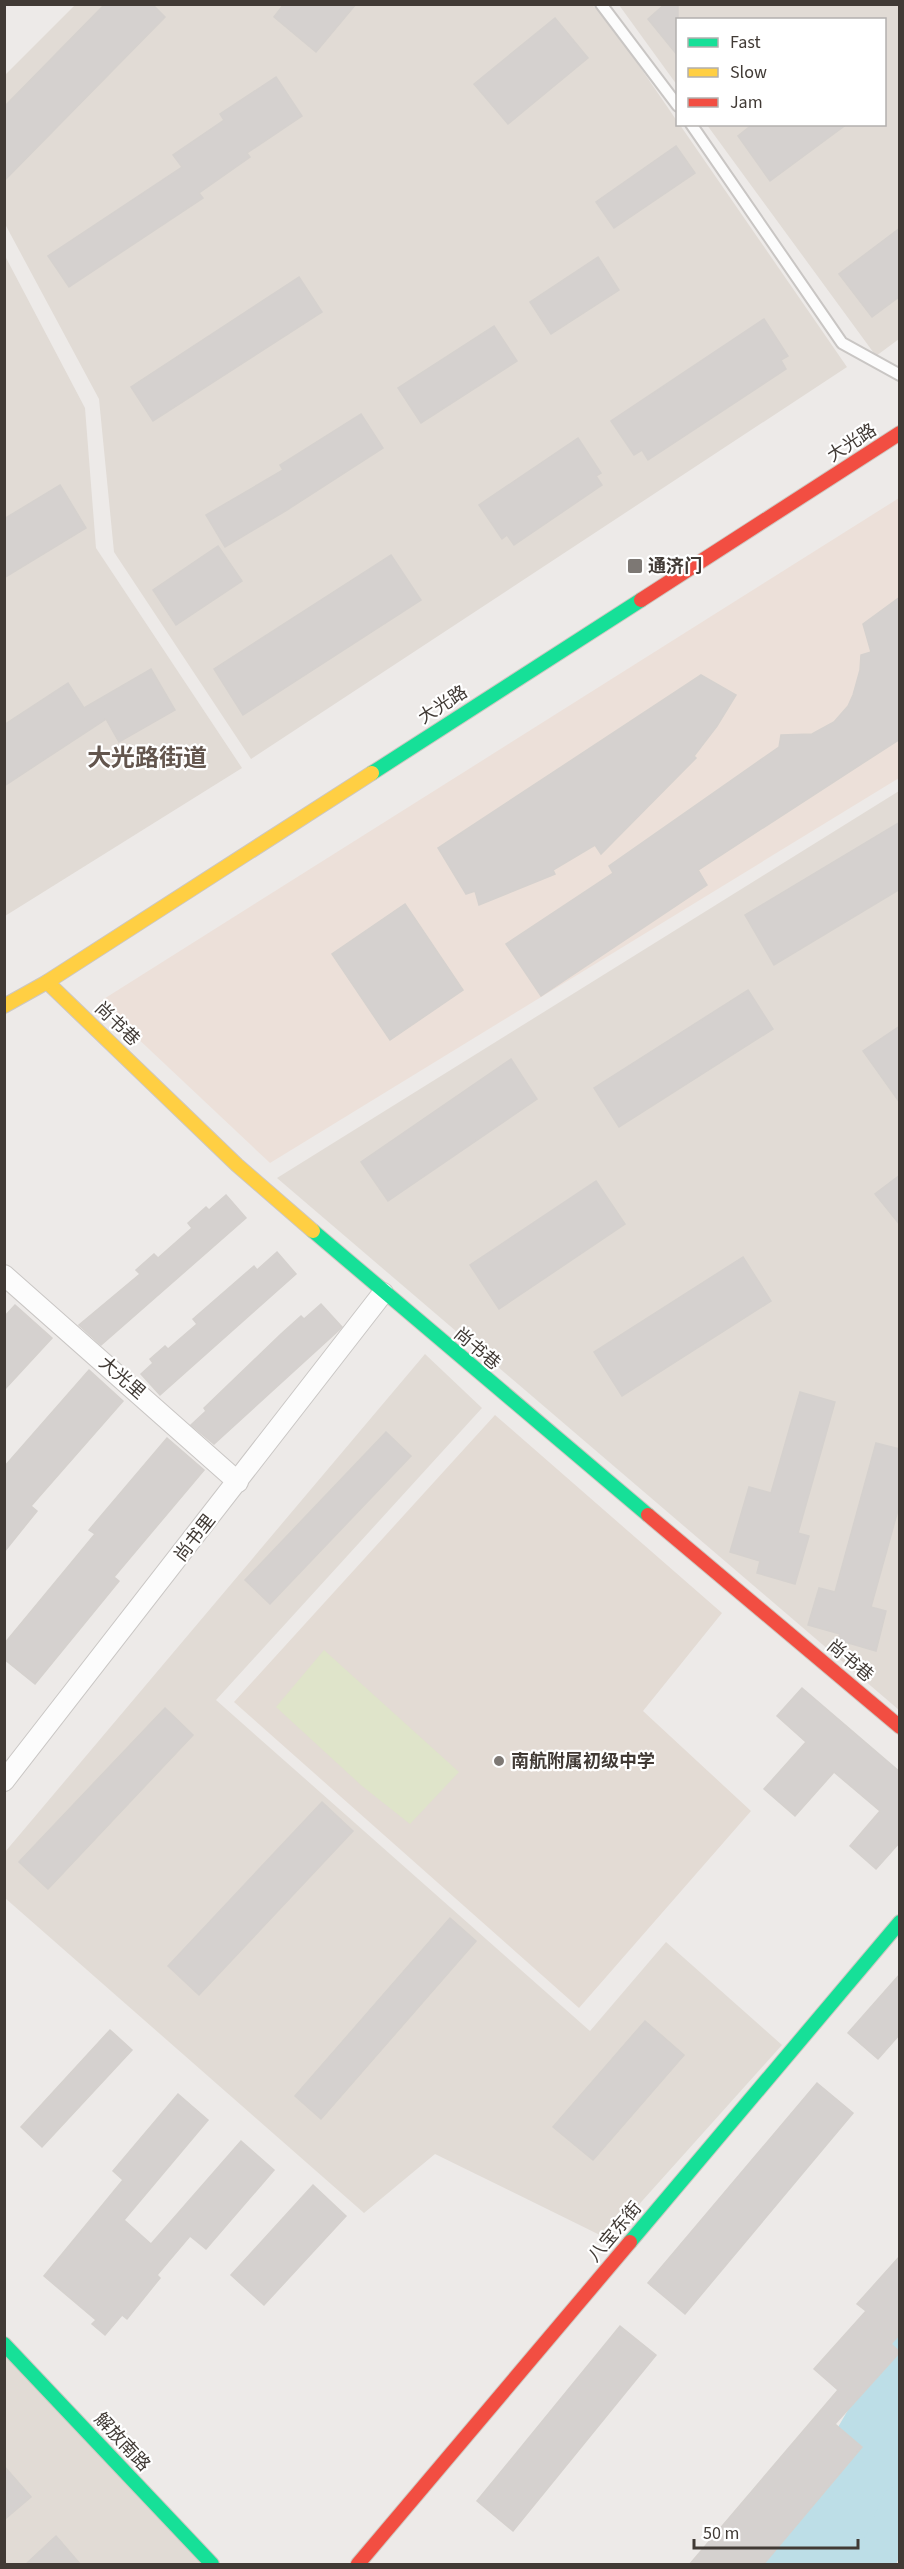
<svg xmlns="http://www.w3.org/2000/svg" width="904" height="2569" font-family="'Source Sans 3','Noto Sans SC',sans-serif">
	<style>
		.residential { fill: #e1dbd5 }
		.commercial { fill: #ece0d9 }
		.education { fill: #e3dbd4 }
		.green { fill: #dfe4ca }
		.water { fill: #bddee7 }
		.lines { fill: none; stroke-linecap: round; stroke-linejoin: round }
		.river { stroke: #bddee7; stroke-width: 39 }
		.building { fill: #d5d1cf; stroke: #d5d1ce; stroke-width: 1.5 }
		.lane-casing { stroke: #c9c6c4; stroke-width: 14 }
		.street-casing { stroke: #c9c6c4; stroke-width: 22 }
		.fast-casing { stroke: #cdc7c0; stroke-width: 16 }
		.slow-casing { stroke: #cdc7c0; stroke-width: 16 }
		.jam-casing { stroke: #cdc7c0; stroke-width: 16 }
		.lane { stroke: #fcfcfc; stroke-width: 10 }
		.street { stroke: #fcfcfc; stroke-width: 20 }
		.fast { stroke: #16e098; stroke-width: 14 }
		.slow { stroke: #ffcf43; stroke-width: 14 }
		.jam { stroke: #f24e42; stroke-width: 14 }
		.poi-dot { fill: #7d7874; stroke: #fff; stroke-width: 2 }
		.labels { text-anchor: middle; dominant-baseline: central; stroke-width: 4.5; stroke-linejoin: round; paint-order: stroke }
		.street-label { font-size: 18px; fill: #413a35; stroke: #fff }
		.poi-label { font-size: 18px; font-weight: bold; fill: #413a35; stroke: #fff; text-anchor: start }
		.district-label { font-size: 24px; font-weight: bold; fill: #63564e; stroke: #fff }
	</style>
	<rect width="100%" height="100%" fill="#edeae8"/>
	<g class="residential">
		<polygon points="75,5 592,5 605,16 677,121 678,124 680,125 847,367 251,759 114,552 99,399 5,224 4,76"/>
		<polygon points="619,5 899,5 899,339 876,356 707,125 884,124 884,20 678,20 677,85"/>
		<polygon points="4,254 85,408 96,548 242,768 5,916"/>
		<polygon points="899,791 899,1710 277,1178"/>
		<polygon points="425,1354 482,1408 216,1700 590,2031 666,1942 782,2045 608,2239 435,2154 364,2213 5,1898 5,1852"/>
		<polygon points="5,2344 212,2564 5,2564"/>
	</g>
	<polygon class="commercial" points="899,498 899,778 270,1163 99,1002"/>
	<polygon class="education" points="495,1415 722,1613 643,1711 751,1811 579,2008 234,1702"/>
	<polygon class="green" points="324,1650 459,1772 410,1824 362,1786 276,1707"/>
	<polygon class="water" points="899,2313 899,2507 866,2564 743,2564 799,2494 869,2374"/>
	<g class="lines">
		<polyline class="river" points="875,2564 900,2505"/>
	</g>
	<g class="building">
		<polygon points="105,4 152,4 165,17 4,181 4,107"/>
		<polygon points="284,4 356,4 316,52 274,17"/>
		<polygon points="665,4 678,4 678,56 648,19"/>
		<polygon points="555,18 588,58 508,124 474,84"/>
		<polygon points="276,77 302,116 247,153 250,157 199,193 203,198 69,287 48,256 182,167 173,155 224,120 220,114"/>
		<polygon points="753,124 847,124 770,181 738,136"/>
		<polygon points="676,146 695,173 614,228 596,202"/>
		<polygon points="900,228 900,296 872,317 839,274"/>
		<polygon points="598,257 619,290 551,334 530,302"/>
		<polygon points="299,277 322,312 153,421 131,387"/>
		<polygon points="764,319 788,356 781,360 786,369 648,460 642,450 634,455 611,421"/>
		<polygon points="494,326 517,361 421,423 398,388"/>
		<polygon points="361,414 383,448 287,510 225,547 206,515 283,470 280,465"/>
		<polygon points="578,438 601,473 596,476 602,485 514,545 507,535 502,539 479,505"/>
		<polygon points="60,485 86,528 4,578 4,519"/>
		<polygon points="218,546 242,581 176,625 153,590"/>
		<polygon points="391,555 421,600 243,715 214,669"/>
		<polygon points="900,597 900,739 698,870 707,885 541,996 506,944 613,873 609,866 779,747 781,735 812,734 834,722 848,706 853,695 860,670 861,655 871,652 863,624"/>
		<polygon points="151,669 175,710 119,742 106,719 4,786 4,725 68,683 84,708"/>
		<polygon points="701,675 736,695 717,726 694,756 696,758 601,854 595,845 553,870 555,874 479,905 475,891 466,894 438,848"/>
		<polygon points="900,822 900,889 774,965 745,915"/>
		<polygon points="405,904 463,990 390,1040 332,954"/>
		<polygon points="748,990 773,1029 619,1127 594,1088"/>
		<polygon points="900,1026 900,1103 863,1051"/>
		<polygon points="511,1059 537,1099 388,1201 361,1162"/>
		<polygon points="900,1175 900,1225 875,1194"/>
		<polygon points="596,1181 625,1224 499,1309 470,1265"/>
		<polygon points="226,1195 246,1218 101,1345 79,1325 140,1274 136,1270 154,1254 158,1258 192,1228 188,1223 206,1207 209,1210"/>
		<polygon points="277,1252 296,1274 160,1395 141,1374 153,1363 150,1359 165,1346 168,1349 197,1324 193,1319 254,1266 257,1270"/>
		<polygon points="743,1257 771,1301 622,1396 594,1352"/>
		<polygon points="321,1304 342,1327 339,1330 214,1444 191,1425 206,1411 204,1408 281,1334 301,1316 304,1319"/>
		<polygon points="15,1305 52,1338 4,1390 4,1317"/>
		<polygon points="89,1370 123,1401 31,1506 37,1511 4,1552 4,1467"/>
		<polygon points="800,1392 835,1402 798,1533 809,1536 795,1584 757,1573 760,1561 730,1552 749,1487 771,1493"/>
		<polygon points="386,1432 411,1456 270,1604 245,1580"/>
		<polygon points="167,1438 204,1470 114,1577 119,1581 35,1684 4,1659 4,1644 95,1534 89,1530"/>
		<polygon points="876,1443 900,1449 900,1503 871,1607 886,1611 876,1651 838,1640 840,1634 808,1625 819,1588 835,1592"/>
		<polygon points="802,1688 900,1772 900,1842 876,1869 850,1846 880,1811 834,1772 795,1816 764,1789 806,1742 777,1716"/>
		<polygon points="165,1708 193,1735 48,1889 19,1862"/>
		<polygon points="322,1802 353,1831 199,1995 168,1966"/>
		<polygon points="450,1918 476,1941 321,2119 295,2096"/>
		<polygon points="900,1974 900,2034 878,2059 848,2033"/>
		<polygon points="645,2021 684,2055 593,2160 553,2127"/>
		<polygon points="110,2030 132,2050 42,2147 21,2127"/>
		<polygon points="817,2083 853,2113 685,2314 648,2283"/>
		<polygon points="178,2094 208,2120 124,2220 151,2244 241,2141 274,2170 206,2249 190,2236 157,2275 160,2278 127,2319 122,2315 105,2335 92,2324 96,2320 44,2276 123,2180 113,2171"/>
		<polygon points="313,2185 346,2216 264,2305 231,2275"/>
		<polygon points="900,2256 900,2334 891,2344 900,2352 835,2424 862,2447 763,2565 689,2565 838,2390 814,2369 866,2311 857,2304"/>
		<polygon points="620,2326 656,2355 513,2531 477,2501"/>
		<polygon points="4,2466 31,2497 4,2520"/>
		<polygon points="56,2536 81,2565 25,2565"/>
	</g>
	<g class="lines">
		<g class="lane-casing">
			<g id="lane">
				<polyline points="601,4 678,106"/>
				<polyline points="691,124 842,343 900,375"/>
			</g>
		</g>
		<g class="street-casing">
			<g id="street">
				<polyline points="4,1275 238,1482"/>
				<polyline points="4,1781 383,1293"/>
			</g>
		</g>
		<g class="fast-casing">
			<g id="fast">
				<polyline points="372,773 641,600"/>
				<polyline points="313,1231 648,1515"/>
				<polyline points="630,2242 900,1922"/>
				<polyline points="4,2344 212,2564"/>
			</g>
		</g>
		<g class="slow-casing">
			<g id="slow">
				<polyline points="47,982 237,1165 313,1231"/>
				<polyline points="4,1006 47,982 372,773"/>
			</g>
		</g>
		<g class="jam-casing">
			<g id="jam">
				<polyline points="641,600 900,433"/>
				<polyline points="648,1515 900,1727"/>
				<polyline points="358,2564 630,2242"/>
			</g>
		</g>
		<use href="#lane" class="lane"/>
		<use href="#street" class="street"/>
		<use href="#fast" class="fast"/>
		<use href="#slow" class="slow"/>
		<use href="#jam" class="jam"/>
	</g>
	<g class="poi-dot">
		<rect x="627" y="558" width="16" height="16" rx="3"/>
		<circle cx="499" cy="1761" r="6"/>
	</g>
	<g class="labels">
		<g class="street-label">
			<text transform="translate(852 443) rotate(-33)">大光路</text>
			<text transform="translate(443 705) rotate(-33)">大光路</text>
			<text transform="translate(117 1024) rotate(44)">尚书巷</text>
			<text transform="translate(477 1349) rotate(40)">尚书巷</text>
			<text transform="translate(122 1378) rotate(41)">大光里</text>
			<text transform="translate(195 1538) rotate(-52)">尚书里</text>
			<text transform="translate(850 1661) rotate(40)">尚书巷</text>
			<text transform="translate(615 2232) rotate(-50)">八宝东街</text>
			<text transform="translate(122 2442) rotate(47)">解放南路</text>
		</g>
		<g class="poi-label">
			<text x="648" y="566">通济门</text>
			<text x="511" y="1761">南航附属初级中学</text>
		</g>
		<g class="district-label">
			<text x="147" y="758">大光路街道</text>
		</g>
	</g>
	<rect width="904" height="2569" fill="none" stroke="#413a35" stroke-width="12"/>
	<rect x="676" y="18" width="210" height="108" fill="#ffffff" stroke="#b3b0ae" stroke-width="1.5"/>
	<rect x="688" y="38" width="30" height="9" fill="#16e098" stroke="#b3b0ae" stroke-width="1.5"/>
	<text x="730" y="48" font-size="18" fill="#413a35">Fast</text>
	<rect x="688" y="68" width="30" height="9" fill="#ffcf43" stroke="#b3b0ae" stroke-width="1.5"/>
	<text x="730" y="78" font-size="18" fill="#413a35">Slow</text>
	<rect x="688" y="98" width="30" height="9" fill="#f24e42" stroke="#b3b0ae" stroke-width="1.5"/>
	<text x="730" y="108" font-size="18" fill="#413a35">Jam</text>
	<path d="M694 2539v9h164v-9" fill="none" stroke="#413a35" stroke-width="3"/>
	<text x="703" y="2539" font-size="18" fill="#413a35" stroke="#ffffff" stroke-width="4.5" paint-order="stroke">50 m</text>
</svg>
